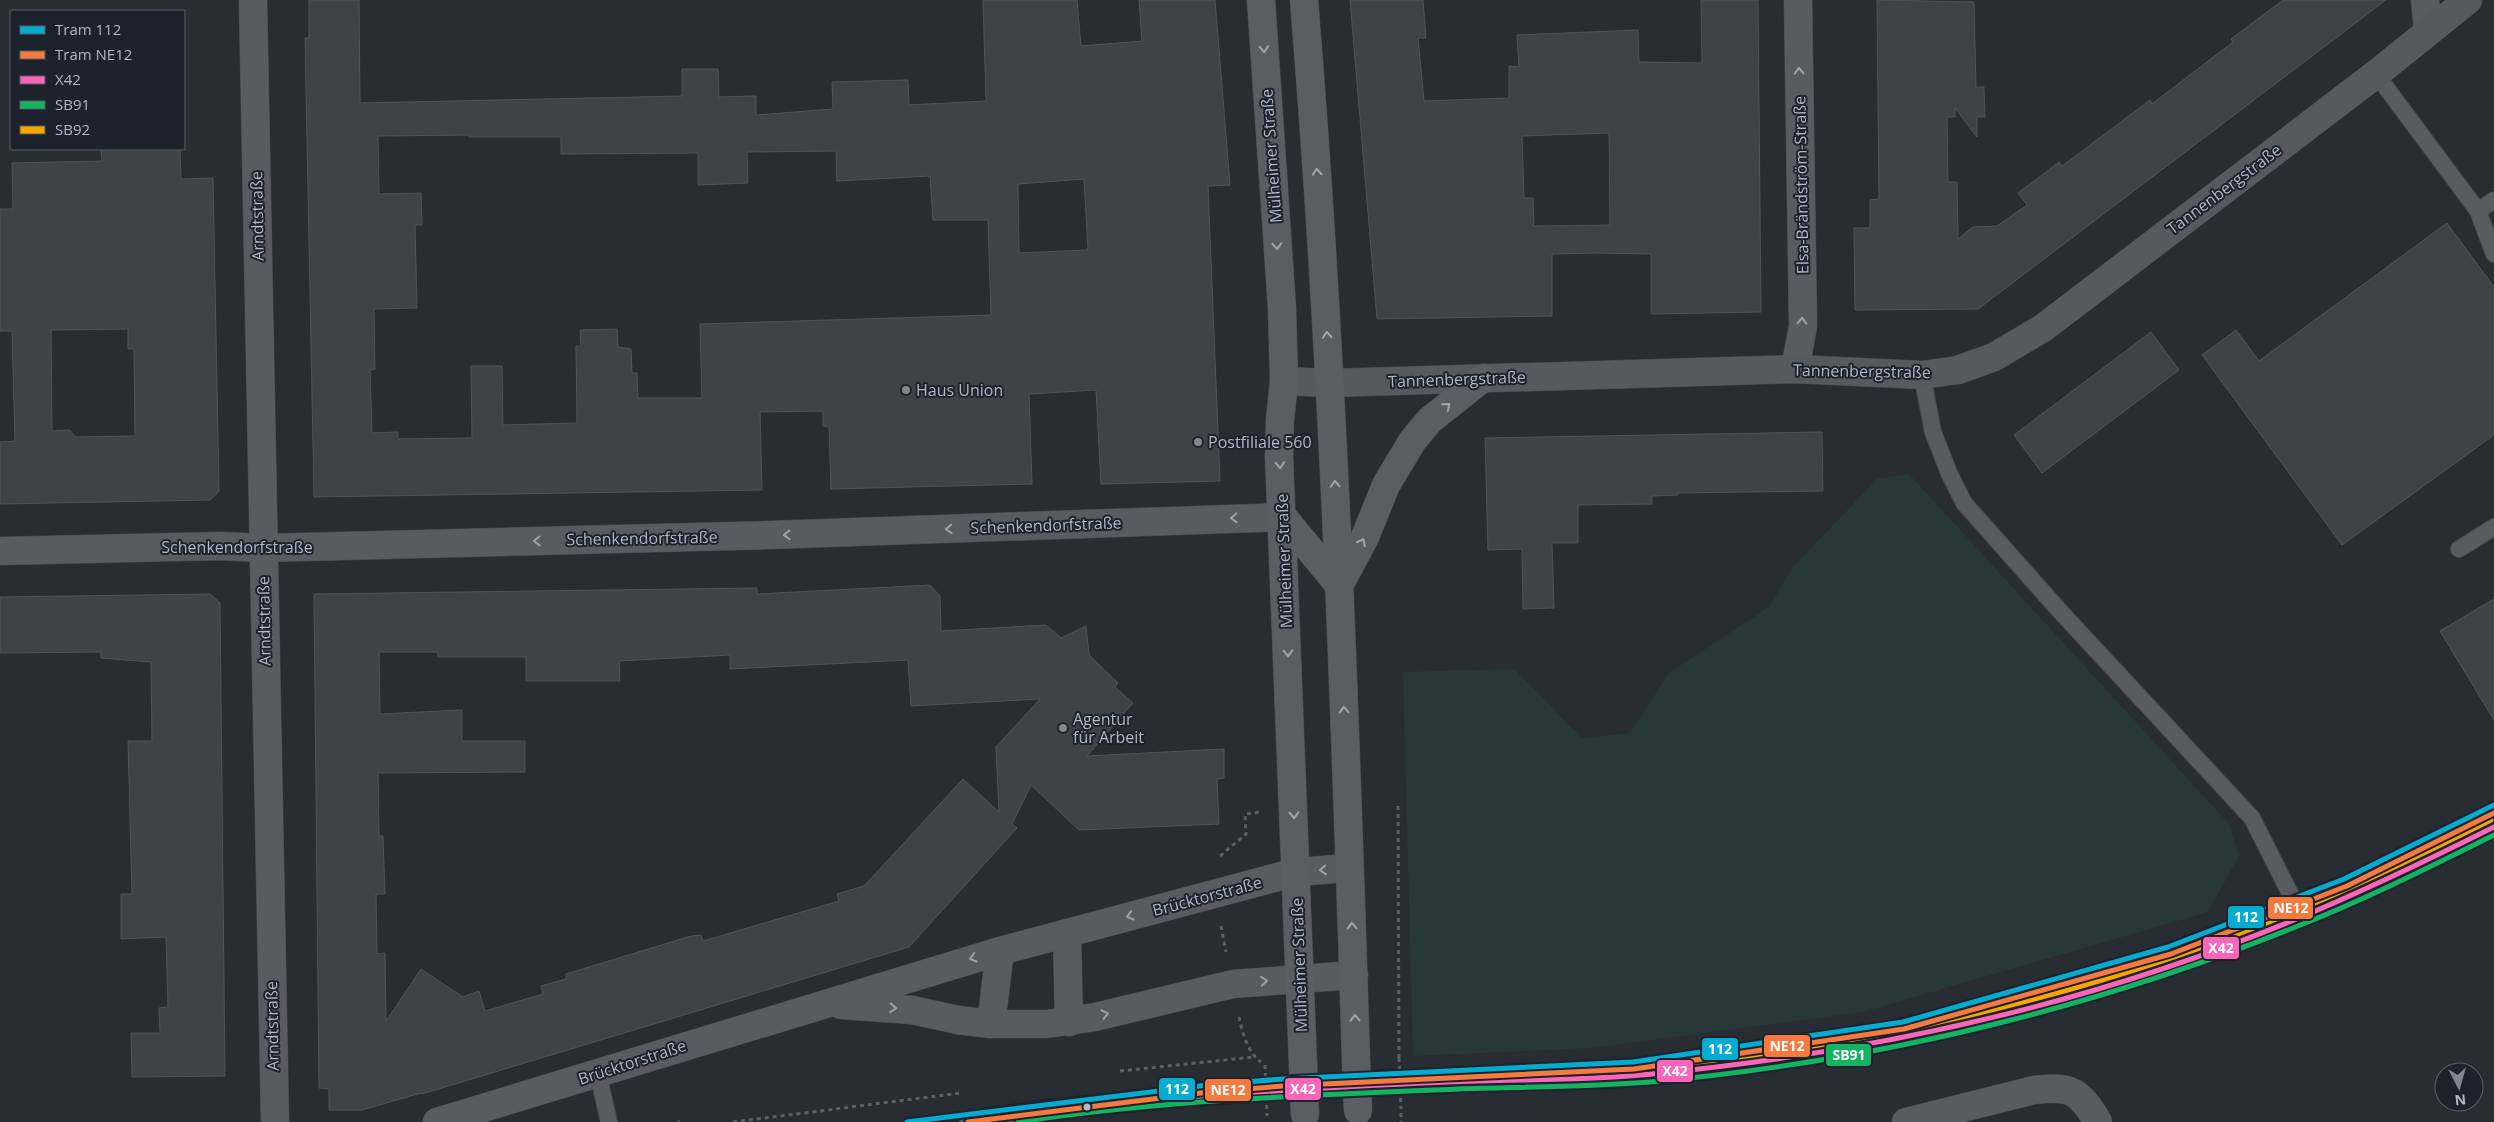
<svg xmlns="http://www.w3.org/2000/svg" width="2494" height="1122" font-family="'Open Sans',sans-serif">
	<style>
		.green { fill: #283839 }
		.building { fill: #3f4348; stroke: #50545b; fill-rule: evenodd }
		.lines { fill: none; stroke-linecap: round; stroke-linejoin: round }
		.lane-casing { stroke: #46494e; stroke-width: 18 }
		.street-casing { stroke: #46494e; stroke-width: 29 }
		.secondary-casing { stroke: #46494e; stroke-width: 29 }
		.primary-casing { stroke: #464950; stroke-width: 29 }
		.path { stroke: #5c6065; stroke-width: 3; stroke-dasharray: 4 4; stroke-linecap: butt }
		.lane { stroke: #585b61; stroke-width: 16 }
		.street { stroke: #585b61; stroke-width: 28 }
		.secondary { stroke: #565a60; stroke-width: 28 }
		.primary { stroke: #5a5d63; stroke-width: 28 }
		.primary-bridge-casing { stroke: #464950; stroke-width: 29; stroke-linecap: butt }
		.path-bridge { stroke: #5c6065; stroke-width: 3; stroke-dasharray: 4 4; stroke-linecap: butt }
		.primary-bridge { stroke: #5a5d63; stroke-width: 28 }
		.bus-1-casing { stroke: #1c232d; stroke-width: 9 }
		.bus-2-casing { stroke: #1c232d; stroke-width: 9 }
		.bus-3-casing { stroke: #1c232d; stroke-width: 9 }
		.bus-1 { stroke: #fa66b7; stroke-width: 5 }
		.bus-2 { stroke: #13b361; stroke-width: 5 }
		.bus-3 { stroke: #f7a600; stroke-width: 5 }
		.tram-1-casing { stroke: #1c232d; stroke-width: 9 }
		.tram-2-casing { stroke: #1c232d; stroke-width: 9 }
		.tram-1 { stroke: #06acd0; stroke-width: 5 }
		.tram-2 { stroke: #f6793e; stroke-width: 5 }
		.oneway { stroke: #a0a6b1 }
		.oneway2 { stroke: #9ca1ab }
		.poi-dot { fill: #828791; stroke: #1c232d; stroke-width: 2 }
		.bus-dot { fill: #b2b8c4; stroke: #1c232d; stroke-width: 2 }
		.labels { text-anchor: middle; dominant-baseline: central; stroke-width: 4; stroke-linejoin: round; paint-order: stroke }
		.street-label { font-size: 16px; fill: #b2b8c4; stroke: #1c232d }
		.poi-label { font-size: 16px; fill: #b2b8c4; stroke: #1c232d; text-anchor: start }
		.line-badge { stroke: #1c232d; stroke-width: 2 }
		.badge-label { font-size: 14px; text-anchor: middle; font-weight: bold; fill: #fff }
	</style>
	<rect width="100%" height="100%" fill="#282d33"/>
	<polygon class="green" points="1909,474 2229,824 2239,856 2208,912 1863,1012 1591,1048 1413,1056 1403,672 1514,669 1582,738 1630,733 1669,673 1769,607 1792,568 1877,479"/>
	<g class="building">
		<path d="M 309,0 L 359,0 L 360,103 L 682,96 L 682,69 L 718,69 L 719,97 L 756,96 L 756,115 L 833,109 L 832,82 L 908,80 L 909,105 L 986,101 L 983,0 L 1077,0 L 1081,46 L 1142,41 L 1139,0 L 1215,0 L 1230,185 L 1208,186 L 1220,481 L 1101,484 L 1096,390 L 1029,394 L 1032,484 L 831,489 L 829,427 L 823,426 L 823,411 L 760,412 L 762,490 L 314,497 L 305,38 L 309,38 ZM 469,135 L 469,137 L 561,137 L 561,154 L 698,153 L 698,185 L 748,183 L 747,152 L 836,151 L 837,181 L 930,176 L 933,220 L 988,220 L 991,315 L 700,324 L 702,398 L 638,398 L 637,373 L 632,373 L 631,349 L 618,347 L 617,329 L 580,330 L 581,346 L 576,346 L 577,423 L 503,425 L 502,366 L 471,366 L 472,438 L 398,439 L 398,432 L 372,433 L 370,370 L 375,369 L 374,309 L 417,308 L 415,225 L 422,225 L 421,193 L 379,194 L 378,136 ZM 1084,179 L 1088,250 L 1019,253 L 1018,184 Z"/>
		<path d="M 1350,0 L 1423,0 L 1426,38 L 1418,38 L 1424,101 L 1509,98 L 1509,66 L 1519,67 L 1517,35 L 1638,30 L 1639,62 L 1702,63 L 1701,0 L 1758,0 L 1761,312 L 1651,314 L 1651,254 L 1594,253 L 1552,254 L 1552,316 L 1377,319 ZM 1609,133 L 1610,225 L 1534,226 L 1533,198 L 1524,198 L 1522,136 Z"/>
		<polygon points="1877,0 1974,2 1976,87 1984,87 1985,117 1977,117 1977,137 1955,108 1955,117 1947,117 1948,182 1957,182 1958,239 1973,227 1997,226 2027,205 2018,193 2059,162 2062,166 2150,100 2152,104 2233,42 2231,39 2283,0 2386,0 1978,309 1855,310 1854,228 1870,228 1870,200 1879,199"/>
		<path d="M 101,149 L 180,149 L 181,179 L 213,178 L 219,491 L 210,500 L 0,504 L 0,442 L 15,441 L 12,331 L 0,331 L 0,209 L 13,209 L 12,163 L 102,161 ZM 128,329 L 128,349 L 134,349 L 135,436 L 75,437 L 70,430 L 52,431 L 51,330 Z"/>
		<polygon points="2447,223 2494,287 2494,435 2342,545 2202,355 2236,330 2259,361"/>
		<polygon points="2151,332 2179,370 2042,473 2014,435"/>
		<polygon points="1822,432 1823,491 1678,493 1678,495 1652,496 1652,504 1578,505 1578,543 1552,543 1554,608 1523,609 1522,549 1488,550 1485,438"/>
		<path d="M 930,585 L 940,596 L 941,631 L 1046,625 L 1061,638 L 1086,626 L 1089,655 L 1118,683 L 1115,687 L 1133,703 L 1087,756 L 1224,749 L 1224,778 L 1217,779 L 1219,824 L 1079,830 L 1031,785 L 1012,824 L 1017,828 L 909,947 L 422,1094 L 421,1093 L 362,1110 L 329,1110 L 329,1089 L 319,1088 L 314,594 L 757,588 L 757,594 ZM 379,652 L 438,652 L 438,657 L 526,657 L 526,681 L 620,681 L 619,661 L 730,655 L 730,669 L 908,660 L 911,706 L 1040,699 L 996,747 L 999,812 L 963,779 L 864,886 L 837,894 L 839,901 L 703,941 L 701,935 L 691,936 L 566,974 L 566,979 L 541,986 L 543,994 L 485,1011 L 479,991 L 463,997 L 421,969 L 386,1021 L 385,953 L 377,954 L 376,894 L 385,894 L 383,836 L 379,836 L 378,773 L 525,772 L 525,741 L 462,741 L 462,710 L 380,714 Z"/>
		<polygon points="210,594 220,603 225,1076 132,1077 131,1033 160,1033 159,1008 168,1007 166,937 121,939 121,894 132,894 128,741 152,741 151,662 101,658 101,652 0,653 0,597"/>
		<polygon points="2494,599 2494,720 2440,631"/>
	</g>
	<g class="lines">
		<g class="lane-casing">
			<g id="lane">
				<polyline points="2376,74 2478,211 2494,200"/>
				<polyline points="2478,211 2494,254"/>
				<polyline points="1922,375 1933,432 1949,473 1964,503 2058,609 2252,818 2302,917"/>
				<polyline points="2459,549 2494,527"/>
				<polyline points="598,1074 609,1122"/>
				<path d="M 968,1122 C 1007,1116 1046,1110 1086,1105 C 1205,1091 1327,1088 1447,1082 C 1516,1079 1584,1080 1652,1074 C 1952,1046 2227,967 2494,827"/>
			</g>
		</g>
		<g class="street-casing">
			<g id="street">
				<polyline points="253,0 275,1122"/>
				<polyline points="2425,0 2428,30"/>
				<polyline points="1795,369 1803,326 1798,0"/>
				<polyline points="0,551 220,546 264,548 770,535 1283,517"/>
				<polyline points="1067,934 1069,1022"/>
				<polyline points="841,1005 912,1010 958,1020 991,1024 1047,1024 1095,1017 1233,984 1354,975"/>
				<polyline points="991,1024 1000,951"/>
				<polyline points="437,1122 1000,951 1296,872 1349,868"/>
				<path d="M 1906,1122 L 2034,1090 C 2071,1086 2079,1090 2098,1122"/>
			</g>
		</g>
		<g class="secondary-casing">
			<polyline id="secondary" points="1284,381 1330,383 1795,369 1922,375 1958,370 1994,357 2043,328 2376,74 2468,0"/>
		</g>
		<g class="primary-casing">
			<g id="primary">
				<polyline points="1261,0 1282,308 1284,381 1280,420 1279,456 1303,1064"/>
				<path d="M 1304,0 C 1333,353 1345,707 1356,1060"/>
				<polyline points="1283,517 1339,585"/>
				<polyline points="1340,584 1365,537 1386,485 1413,440 1430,420 1483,378"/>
			</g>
		</g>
		<g class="path">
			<polyline points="1398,806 1399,1058"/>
			<polyline points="1220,856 1246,834 1245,814 1260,812"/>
			<polyline points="1221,926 1226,952"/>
			<path d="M 1239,1017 C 1242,1032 1248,1053 1261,1062"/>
			<polyline points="1120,1071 1254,1057"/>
			<polyline points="1401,1113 1401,1122"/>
			<polyline points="678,1121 679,1122"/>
			<polyline points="733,1122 961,1093"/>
		</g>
		<use href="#lane" class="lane"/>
		<use href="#street" class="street"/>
		<use href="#secondary" class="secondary"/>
		<use href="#primary" class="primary"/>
		<g class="primary-bridge-casing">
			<g id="primary-bridge">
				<polyline points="1356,1060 1358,1111"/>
				<polyline points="1303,1064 1305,1115"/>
			</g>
		</g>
		<g class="path-bridge">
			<polyline points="1399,1058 1401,1109"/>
			<polyline points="1265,1065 1267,1116"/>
		</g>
		<use href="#primary-bridge" class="primary-bridge"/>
		<g class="bus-1-casing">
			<path id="bus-1" d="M 968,1122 C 1127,1098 1286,1089 1447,1082 C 1515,1079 1584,1081 1652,1074 C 1871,1053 2090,1004 2294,920 C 2362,892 2428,860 2494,827"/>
		</g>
		<g class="bus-2-casing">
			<path id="bus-2" d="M 1018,1122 C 1164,1100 1312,1095 1459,1089 C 1523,1087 1586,1087 1650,1082 C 1870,1062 2088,1010 2293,928 C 2362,901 2428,868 2494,835"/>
		</g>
		<g class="bus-3-casing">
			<path id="bus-3" d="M 967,1115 C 1126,1090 1285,1082 1445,1075 C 1513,1072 1582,1073 1650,1067 C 1869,1046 2087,997 2291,913 C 2359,885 2425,853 2491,820"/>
		</g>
		<use href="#bus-1" class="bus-1"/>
		<use href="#bus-2" class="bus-2"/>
		<use href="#bus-3" class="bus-3"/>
		<g class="tram-1-casing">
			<polyline id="tram-1" points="907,1122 1208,1085 1283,1079 1633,1062 1903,1022 2168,947 2344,879 2494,805"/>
		</g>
		<g class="tram-2-casing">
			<polyline id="tram-2" points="968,1122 1209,1092 1283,1086 1634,1069 1904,1029 2171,954 2347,886 2494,813"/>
		</g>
		<use href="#tram-1" class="tram-1"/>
		<use href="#tram-2" class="tram-2"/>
	</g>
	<defs><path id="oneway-chevron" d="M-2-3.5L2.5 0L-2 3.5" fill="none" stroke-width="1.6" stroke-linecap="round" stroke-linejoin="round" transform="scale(1.25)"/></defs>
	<g class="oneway">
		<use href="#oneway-chevron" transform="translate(1264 49) rotate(87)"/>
		<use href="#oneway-chevron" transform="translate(1317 172) rotate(-94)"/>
		<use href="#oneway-chevron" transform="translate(1277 246) rotate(86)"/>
		<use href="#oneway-chevron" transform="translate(1327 335) rotate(-93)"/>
		<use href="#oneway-chevron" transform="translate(1447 406) rotate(-39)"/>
		<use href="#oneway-chevron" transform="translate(1280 465) rotate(87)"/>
		<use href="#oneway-chevron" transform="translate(1335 484) rotate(-93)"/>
		<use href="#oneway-chevron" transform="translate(1362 542) rotate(-63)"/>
		<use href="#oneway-chevron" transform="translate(1288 653) rotate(88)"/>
		<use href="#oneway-chevron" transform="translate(1344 710) rotate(-92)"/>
		<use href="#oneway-chevron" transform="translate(1294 815) rotate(88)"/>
		<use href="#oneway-chevron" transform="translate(1352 926) rotate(-92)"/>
		<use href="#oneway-chevron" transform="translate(1355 1018) rotate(-92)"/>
	</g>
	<g class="oneway2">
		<use href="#oneway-chevron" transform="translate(1799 71) rotate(-91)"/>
		<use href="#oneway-chevron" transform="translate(1802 321) rotate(-88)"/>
		<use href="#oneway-chevron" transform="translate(1234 518) rotate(178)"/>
		<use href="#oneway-chevron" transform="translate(949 529) rotate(178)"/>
		<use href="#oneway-chevron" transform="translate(787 535) rotate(178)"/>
		<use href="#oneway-chevron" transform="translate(537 541) rotate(179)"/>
		<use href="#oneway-chevron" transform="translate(1323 870) rotate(175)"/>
		<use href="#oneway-chevron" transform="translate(1130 916) rotate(164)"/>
		<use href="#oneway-chevron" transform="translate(973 958) rotate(164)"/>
		<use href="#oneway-chevron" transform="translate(1264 981) rotate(-5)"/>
		<use href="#oneway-chevron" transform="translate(893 1008) rotate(4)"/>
		<use href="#oneway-chevron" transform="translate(1105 1014) rotate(-13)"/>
	</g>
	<g class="poi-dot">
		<circle cx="906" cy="390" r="5"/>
		<circle cx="1198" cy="442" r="5"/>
		<circle cx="1063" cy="728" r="5"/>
	</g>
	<circle class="bus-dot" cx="1087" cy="1107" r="4.5"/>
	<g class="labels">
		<g class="street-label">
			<text transform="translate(1271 156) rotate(-94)">Mülheimer Straße</text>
			<text transform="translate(1801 185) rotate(-91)">Elsa-Brändström-Straße</text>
			<text transform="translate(2224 189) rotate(-37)">Tannenbergstraße</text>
			<text transform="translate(257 216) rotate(-91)">Arndtstraße</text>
			<text transform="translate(1862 371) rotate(1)">Tannenbergstraße</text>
			<text transform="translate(1457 379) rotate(-2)">Tannenbergstraße</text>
			<text transform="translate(1046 525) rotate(-2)">Schenkendorfstraße</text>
			<text transform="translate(642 538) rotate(-1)">Schenkendorfstraße</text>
			<text x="237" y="547">Schenkendorfstraße</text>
			<text transform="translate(1284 561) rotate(-92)">Mülheimer Straße</text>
			<text transform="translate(264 621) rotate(-91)">Arndtstraße</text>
			<text transform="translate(1207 896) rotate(-15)">Brücktorstraße</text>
			<text transform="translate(1299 965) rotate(-92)">Mülheimer Straße</text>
			<text transform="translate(272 1026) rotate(-91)">Arndtstraße</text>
			<text transform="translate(632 1062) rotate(-18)">Brücktorstraße</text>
		</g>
		<g class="poi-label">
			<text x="916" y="390">Haus Union</text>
			<text x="1208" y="442">Postfiliale 560</text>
			<text x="1073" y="719">Agentur<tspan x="1073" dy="18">für Arbeit</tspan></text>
		</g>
	</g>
	<g class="line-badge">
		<rect x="2267" y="896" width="47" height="24" rx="5" fill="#f6793e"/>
		<rect x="2227" y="905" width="38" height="24" rx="5" fill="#06acd0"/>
		<rect x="2202" y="936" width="38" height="24" rx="5" fill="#fa66b7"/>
		<rect x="1763" y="1034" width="48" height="24" rx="5" fill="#f6793e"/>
		<rect x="1701" y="1037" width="38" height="24" rx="5" fill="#06acd0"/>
		<rect x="1825" y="1043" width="47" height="24" rx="5" fill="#13b361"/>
		<rect x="1656" y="1059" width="38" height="24" rx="5" fill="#fa66b7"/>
		<rect x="1158" y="1077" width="38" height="24" rx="5" fill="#06acd0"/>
		<rect x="1284" y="1077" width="38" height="24" rx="5" fill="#fa66b7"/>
		<rect x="1204" y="1078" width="48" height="24" rx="5" fill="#f6793e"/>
	</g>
	<g class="badge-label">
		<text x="2291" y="913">NE12</text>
		<text x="2246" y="922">112</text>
		<text x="2221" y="953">X42</text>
		<text x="1787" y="1051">NE12</text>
		<text x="1720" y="1054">112</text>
		<text x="1849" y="1060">SB91</text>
		<text x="1675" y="1076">X42</text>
		<text x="1177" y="1094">112</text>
		<text x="1303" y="1094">X42</text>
		<text x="1228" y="1095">NE12</text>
	</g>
	<rect x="10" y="10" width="175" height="140" fill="#1c232d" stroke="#585f69"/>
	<rect x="20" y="26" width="25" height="8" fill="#06acd0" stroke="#585f69"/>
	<text x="55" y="35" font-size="15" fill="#b2b8c4">Tram 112</text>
	<rect x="20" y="51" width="25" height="8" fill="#f6793e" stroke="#585f69"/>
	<text x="55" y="60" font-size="15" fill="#b2b8c4">Tram NE12</text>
	<rect x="20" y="76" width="25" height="8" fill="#fa66b7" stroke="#585f69"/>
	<text x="55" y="85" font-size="15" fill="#b2b8c4">X42</text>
	<rect x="20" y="101" width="25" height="8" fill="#13b361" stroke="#585f69"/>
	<text x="55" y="110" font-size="15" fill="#b2b8c4">SB91</text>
	<rect x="20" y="126" width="25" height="8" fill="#f7a600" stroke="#585f69"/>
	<text x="55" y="135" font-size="15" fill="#b2b8c4">SB92</text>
	<g transform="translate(2459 1087) rotate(174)"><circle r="24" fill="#1c232d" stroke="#585f69"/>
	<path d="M0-4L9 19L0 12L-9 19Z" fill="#828791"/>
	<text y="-8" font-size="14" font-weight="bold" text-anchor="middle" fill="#b2b8c4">N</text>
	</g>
</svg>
